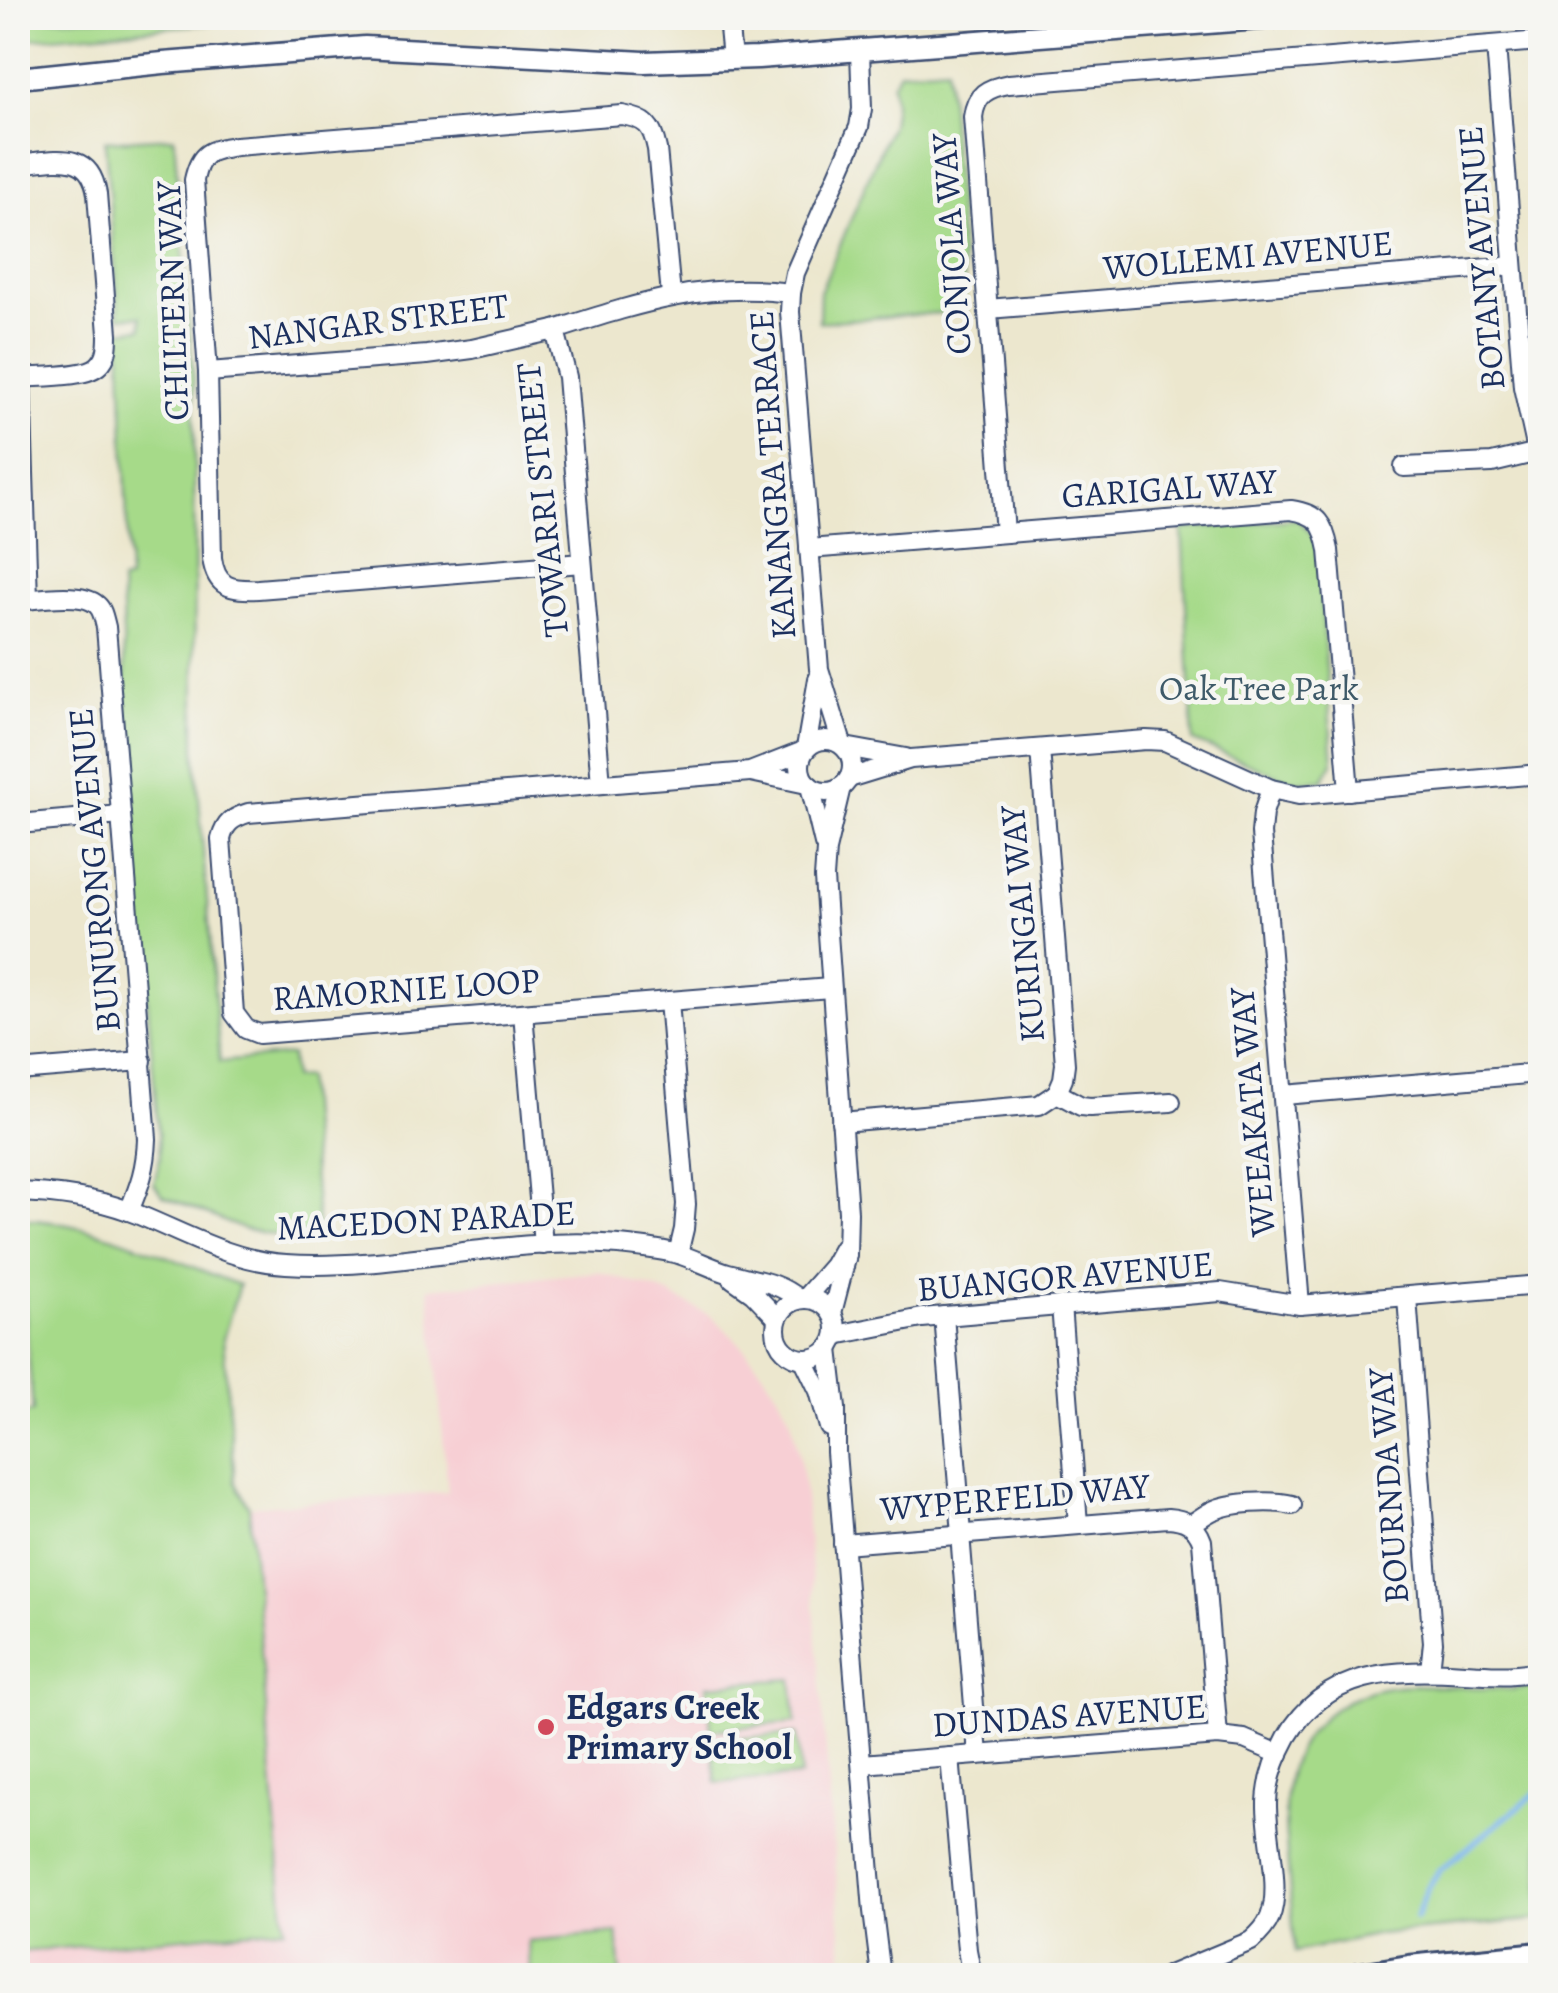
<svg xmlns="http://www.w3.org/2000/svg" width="1558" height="1993" font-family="Alegreya,serif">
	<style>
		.built { fill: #f7cfd4 }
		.green { fill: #a6da89; stroke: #608474; stroke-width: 2.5 }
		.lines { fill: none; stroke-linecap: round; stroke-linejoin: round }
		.stream { stroke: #7cb6ed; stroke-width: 6 }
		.minor-casing { stroke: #3a4b6f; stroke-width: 22 }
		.tertiary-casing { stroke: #3a4b6f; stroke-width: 25 }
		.secondary-casing { stroke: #3a4b6f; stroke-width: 28 }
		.minor { stroke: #fff; stroke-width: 18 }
		.tertiary { stroke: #fff; stroke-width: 20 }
		.secondary { stroke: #fff; stroke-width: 22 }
		.poi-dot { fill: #d1495b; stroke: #f6f6f2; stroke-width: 4 }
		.labels { text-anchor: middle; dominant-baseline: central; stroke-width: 9; stroke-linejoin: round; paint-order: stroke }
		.street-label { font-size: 35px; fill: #1b2f5e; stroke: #f6f6f2 }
		.park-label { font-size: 35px; fill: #3e5a69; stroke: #f6f6f2 }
		.poi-label { font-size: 35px; font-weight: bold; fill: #1b2f5e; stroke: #f6f6f2; text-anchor: start }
	</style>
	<rect width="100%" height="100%" fill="#f6f6f2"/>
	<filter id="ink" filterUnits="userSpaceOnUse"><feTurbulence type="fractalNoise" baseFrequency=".01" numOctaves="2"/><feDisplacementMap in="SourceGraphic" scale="20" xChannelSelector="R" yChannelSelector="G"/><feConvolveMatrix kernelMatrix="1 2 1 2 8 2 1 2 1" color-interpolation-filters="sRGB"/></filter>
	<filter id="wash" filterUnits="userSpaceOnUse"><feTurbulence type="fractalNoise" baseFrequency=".0048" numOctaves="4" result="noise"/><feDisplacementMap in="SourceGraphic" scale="40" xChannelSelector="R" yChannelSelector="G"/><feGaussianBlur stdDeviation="2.25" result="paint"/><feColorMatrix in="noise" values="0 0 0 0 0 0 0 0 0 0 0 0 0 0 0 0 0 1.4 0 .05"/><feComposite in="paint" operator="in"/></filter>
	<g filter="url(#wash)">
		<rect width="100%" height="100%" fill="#ece7ce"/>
		<polygon class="built" points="598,1272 667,1293 713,1317 741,1345 761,1369 778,1394 791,1420 799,1453 804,1485 843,1955 847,1975 18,1976 18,1952 284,1928 249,1507 448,1492 429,1288"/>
		<g class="green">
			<polygon points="18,18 279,18 18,40"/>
			<polygon points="947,67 966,311 819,322 820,292 891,125 894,103 892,84 900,71"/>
			<polygon points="174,137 194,384 195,749 220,1062 291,1055 293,1078 306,1077 318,1235 276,1235 243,1229 163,1196 154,1184 160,1157 128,757 121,582 129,580 120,331 142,328 141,316 119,317 105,141"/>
			<polygon points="1297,519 1317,539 1333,763 1323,780 1293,782 1193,741 1182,529"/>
			<path d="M 18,1219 C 95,1221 167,1258 239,1285 L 223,1339 L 235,1482 L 249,1507 L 285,1928 L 18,1952 L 18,1414 L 33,1412 Z"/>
			<polygon points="792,1679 796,1722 711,1730 707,1685"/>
			<path d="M 1414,1685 L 1508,1690 L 1540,1686 L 1540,1919 L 1378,1934 L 1295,1952 C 1293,1923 1290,1895 1288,1866 C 1283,1805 1278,1750 1333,1710 C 1357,1692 1384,1685 1414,1685 Z"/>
			<polygon points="797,1734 801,1776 716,1783 712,1740"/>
			<polygon points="617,1933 621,1975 531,1975 528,1941"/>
		</g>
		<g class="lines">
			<polyline class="stream" points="1416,1918 1428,1888 1439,1871 1540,1790"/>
		</g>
	</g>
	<g filter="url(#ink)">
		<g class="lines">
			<g class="minor-casing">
				<g id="minor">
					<polyline points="728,18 732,59"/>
					<polyline points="1496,45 1523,387 1540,464"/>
					<path d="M 18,164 C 53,161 90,148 97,194 L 108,334 C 108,345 108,357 99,365 C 87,378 36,376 18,378"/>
					<polyline points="988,309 1512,266"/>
					<polyline points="208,372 427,355 472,349 555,330"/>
					<polyline points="21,377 28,600"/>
					<polyline points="1404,467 1492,463 1538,452"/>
					<path d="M 1005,533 L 973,117 C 976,94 987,88 1009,84 L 1540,41"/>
					<path d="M 809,549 L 1291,510 C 1318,514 1324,524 1329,550 L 1349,791"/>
					<path d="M 582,563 L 258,589 C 231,590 216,588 212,558 L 208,372 L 194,180 C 200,152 209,150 236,146 L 622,115 C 646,119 652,125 657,149 L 671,295"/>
					<path d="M 18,601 C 36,599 83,591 97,605 C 103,610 104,620 106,627 L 147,1139 C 146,1168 140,1185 129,1211"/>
					<circle cx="826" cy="766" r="26"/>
					<polyline points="842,744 819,669 790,312 791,293 795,273 859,127 862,109 860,51"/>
					<polyline points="845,747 906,758"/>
					<polyline points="806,748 818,679"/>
					<polyline points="1040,749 1065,1064 1063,1079 1057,1093"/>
					<path d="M 804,751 L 750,772 L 248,813 C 232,818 225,823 221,839 L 234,1013 L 246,1029 L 259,1034 L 830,988"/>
					<polyline points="751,772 807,784"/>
					<polyline points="849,778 911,759 1146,740 1165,741 1271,789 1299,795 1540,774"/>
					<path d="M 601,784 L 567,377 L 555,330 C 637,304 704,281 791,293"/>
					<polyline points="810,786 824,844"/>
					<polyline points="1271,789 1263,813 1261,833 1300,1305"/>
					<polyline points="18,824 121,815"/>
					<polyline points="669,1001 686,1204 684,1229 678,1254"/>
					<polyline points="523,1013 543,1245"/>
					<polyline points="18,1071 142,1061"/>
					<polyline points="1284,1095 1540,1073"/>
					<polyline points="841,1122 1039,1105 1057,1093 1081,1106 1090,1107 1171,1102"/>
					<path d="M 18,1192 C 55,1193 93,1198 129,1211 C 181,1231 229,1261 286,1264 C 397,1271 508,1235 619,1245 C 638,1247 660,1249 678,1254 C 695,1259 711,1268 728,1273 C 753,1280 779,1282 798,1299"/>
					<polyline points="733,1279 753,1293 777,1318"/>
					<polyline points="1407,1297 1431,1620 1433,1642 1430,1671"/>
					<polyline points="805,1298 833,1266 843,1248"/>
					<circle cx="806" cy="1329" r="30"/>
					<polyline points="1061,1305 1078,1524"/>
					<polyline points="832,1313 847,1255 848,1212 824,878 826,850 841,787"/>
					<polyline points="944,1316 962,1534"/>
					<polyline points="836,1335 922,1318 1220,1292 1300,1305 1540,1285"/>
					<polyline points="829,1349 836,1408 836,1452 873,1911 881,1976"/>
					<polyline points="804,1360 819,1391 829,1427"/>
					<path d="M 1191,1524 C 1198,1520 1204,1515 1212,1511 C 1230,1502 1273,1500 1292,1505"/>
					<polyline points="960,1534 978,1755"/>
					<path d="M 843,1544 L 1168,1518 C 1184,1519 1196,1524 1202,1541 L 1218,1736"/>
					<polyline points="950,1757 967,1950 972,1976"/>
					<polyline points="862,1764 1218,1736 1244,1739 1279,1754"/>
					<path d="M 1167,1976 L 1251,1941 C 1259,1934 1266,1927 1270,1917 C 1282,1888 1266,1835 1267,1802 C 1268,1779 1276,1757 1287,1737 C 1326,1669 1396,1669 1464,1673 C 1490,1674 1515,1677 1540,1670"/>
				</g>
			</g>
			<g class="tertiary-casing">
				<polyline id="tertiary" points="18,78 163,63 365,47 644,62 758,58 1272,18"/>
			</g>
			<g class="secondary-casing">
				<polyline id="secondary" points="1354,1976 1409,1967 1540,1954"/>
			</g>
			<use href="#minor" class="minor"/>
			<use href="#tertiary" class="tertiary"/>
			<use href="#secondary" class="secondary"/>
		</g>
	</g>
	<circle class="poi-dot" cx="546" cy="1727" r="10"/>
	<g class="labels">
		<g class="street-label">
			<text transform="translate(951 244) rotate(-94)">CONJOLA WAY</text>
			<text transform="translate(1248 255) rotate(-5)">WOLLEMI AVENUE</text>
			<text transform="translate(1481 258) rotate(-95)">BOTANY AVENUE</text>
			<text transform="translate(172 301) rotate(-92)">CHILTERN WAY</text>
			<text transform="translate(378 321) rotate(-7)">NANGAR STREET</text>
			<text transform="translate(772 475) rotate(-94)">KANANGRA TERRACE</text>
			<text transform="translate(1169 488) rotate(-4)">GARIGAL WAY</text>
			<text transform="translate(542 500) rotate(-96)">TOWARRI STREET</text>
			<text transform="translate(94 870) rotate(-95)">BUNURONG AVENUE</text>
			<text transform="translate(1022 924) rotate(-95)">KURINGAI WAY</text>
			<text transform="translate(406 989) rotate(-4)">RAMORNIE LOOP</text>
			<text transform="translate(1252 1112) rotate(-95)">WEEAKATA WAY</text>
			<text transform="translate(426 1220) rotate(-3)">MACEDON PARADE</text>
			<text transform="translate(1065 1276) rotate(-5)">BUANGOR AVENUE</text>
			<text transform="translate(1388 1486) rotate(-94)">BOURNDA WAY</text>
			<text transform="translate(1015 1497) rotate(-5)">WYPERFELD WAY</text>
			<text transform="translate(1069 1715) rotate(-4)">DUNDAS AVENUE</text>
		</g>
		<g class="park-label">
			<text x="1259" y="688">Oak Tree Park</text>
		</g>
		<g class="poi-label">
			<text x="566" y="1707">Edgars Creek<tspan x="566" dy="40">Primary School</tspan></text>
		</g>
	</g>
	<rect width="1558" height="1993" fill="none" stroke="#f6f6f2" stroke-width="60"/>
</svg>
